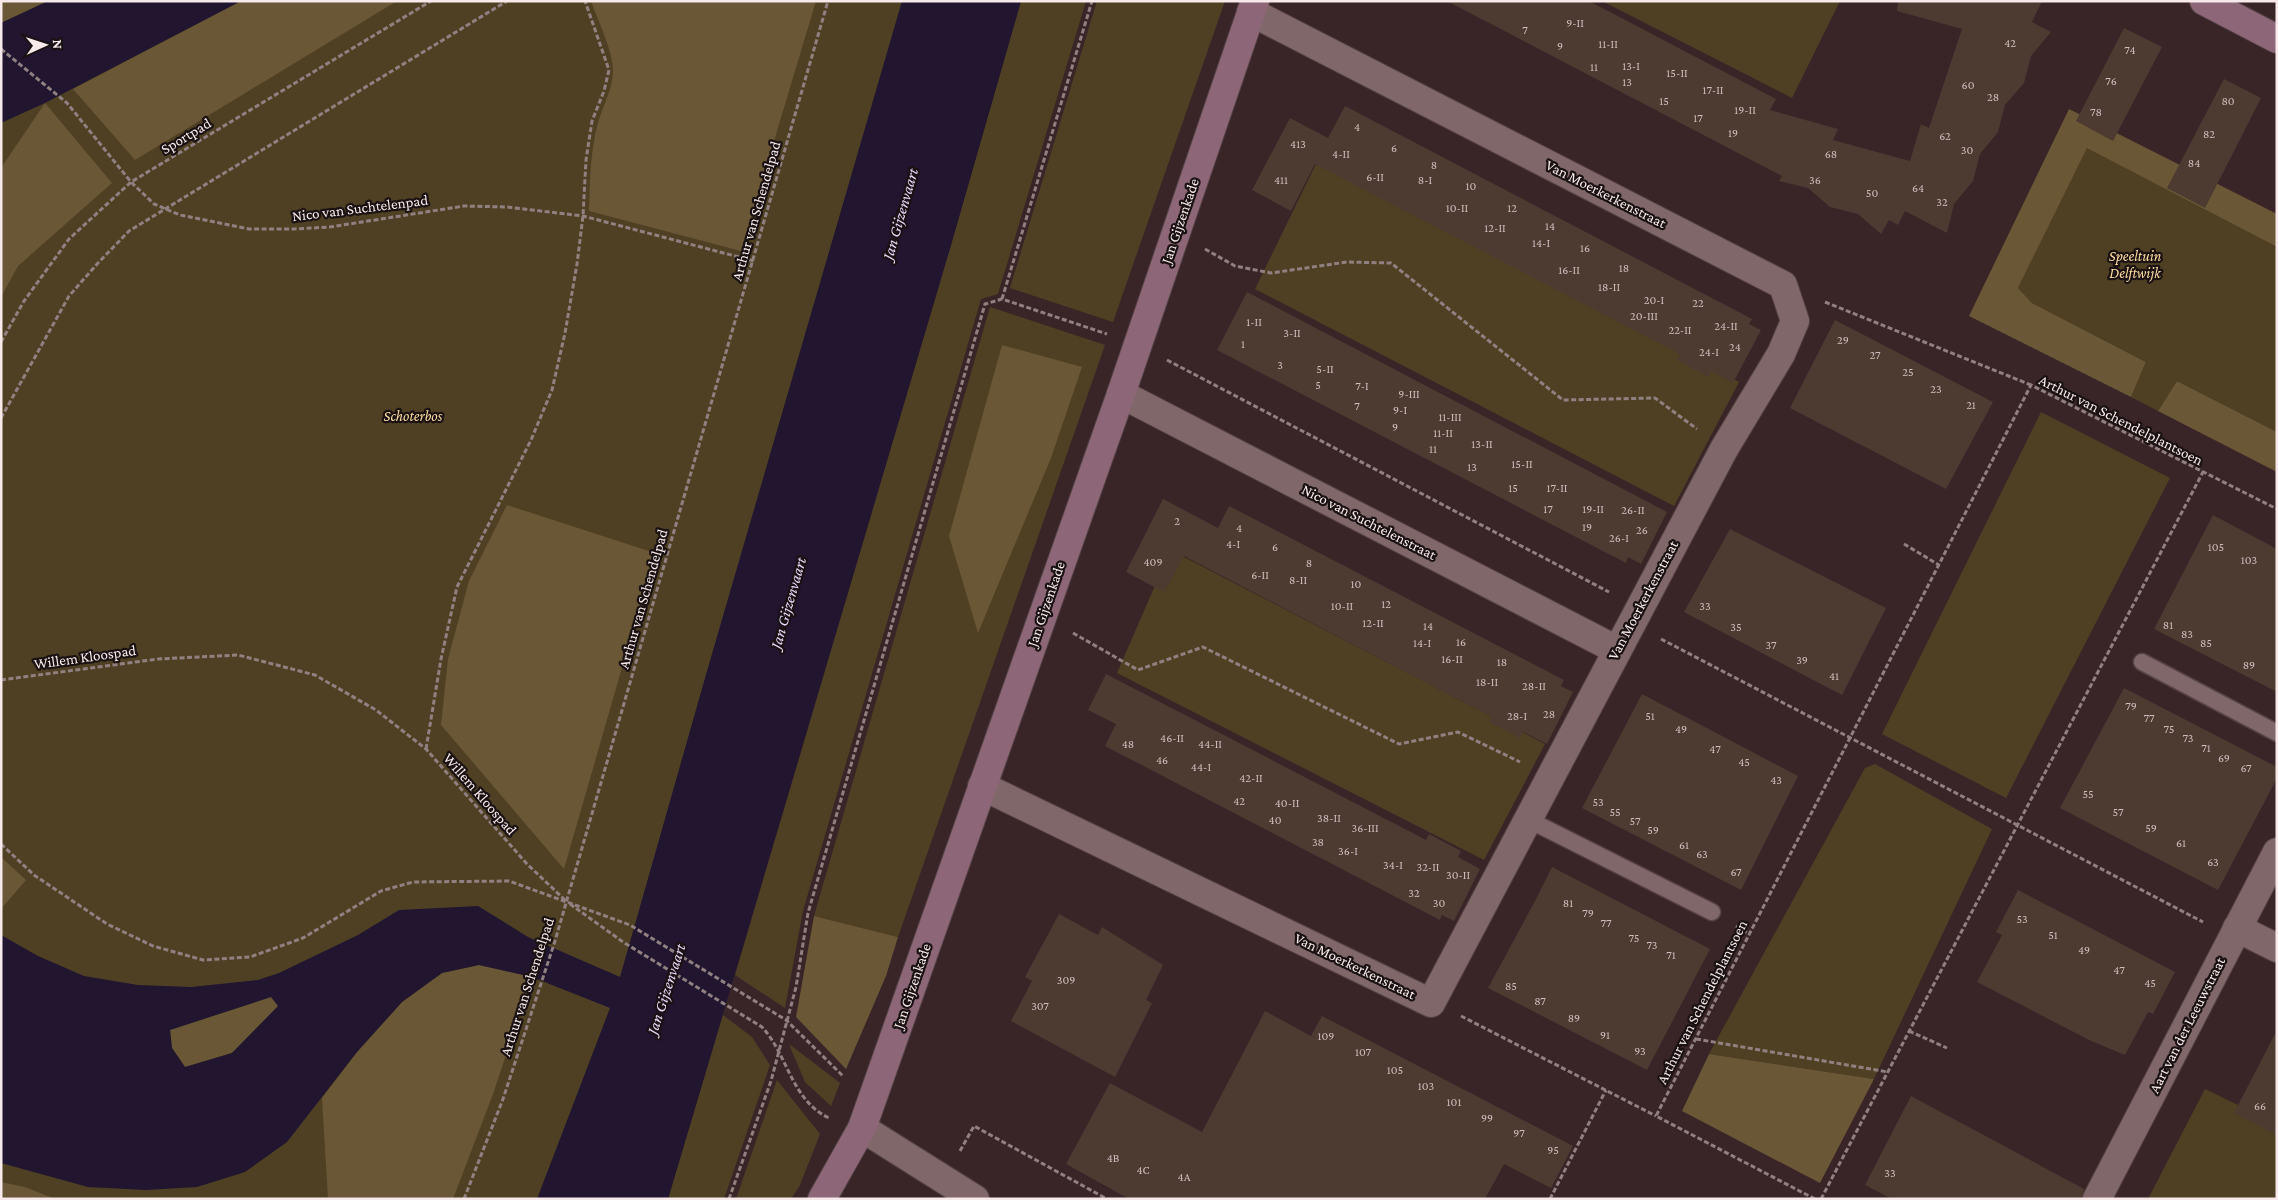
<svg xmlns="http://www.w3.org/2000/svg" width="2278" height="1200" font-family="'Crimson Pro',serif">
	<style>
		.green { fill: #4f4024 }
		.forest { fill: #695736 }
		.water { fill: #211530; fill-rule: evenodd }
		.building { fill: #4d3a31 }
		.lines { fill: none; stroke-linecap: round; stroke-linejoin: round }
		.lane-casing { stroke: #544244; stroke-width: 19 }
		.street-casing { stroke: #544244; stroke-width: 30 }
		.secondary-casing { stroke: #544244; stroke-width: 30 }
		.path { stroke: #918081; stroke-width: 3; stroke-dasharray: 5 2.5; stroke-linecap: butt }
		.lane { stroke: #80676a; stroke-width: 16 }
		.street { stroke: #80676a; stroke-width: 28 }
		.secondary { stroke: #8d6678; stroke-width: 28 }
		.labels { text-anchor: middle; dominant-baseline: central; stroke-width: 4.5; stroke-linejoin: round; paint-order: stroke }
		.number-label { font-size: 12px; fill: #cdbdbc }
		.street-label { font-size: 15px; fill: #f8e9ea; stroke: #1a1112 }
		.park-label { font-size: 15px; font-style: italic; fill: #fcdca1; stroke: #1a1112 }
		.water-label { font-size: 16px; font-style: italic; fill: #e6d8fc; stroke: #1a1112 }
	</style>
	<rect width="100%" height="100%" fill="#392527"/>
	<g class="green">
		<polygon points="1,1 962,1 597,1199 1,1199"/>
		<polygon points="1021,1 1086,1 998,294 981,299 803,911 785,1008 735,975 951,245"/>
		<polygon points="1097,1 1225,1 1113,322 1010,288"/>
		<polygon points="1602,1 1840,1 1792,98"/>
		<polygon points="2087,147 2277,247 2277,432 2177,381 2158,411 2131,397 2146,362 2032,303 2018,288"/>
		<polygon points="1318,160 1739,382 1674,506 1255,289"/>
		<polygon points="990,307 1105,345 898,937 814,916"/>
		<polygon points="2041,412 2170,478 2006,798 1882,734"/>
		<polygon points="1182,556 1545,744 1484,860 1117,673 1157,581"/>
		<polygon points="1875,764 1992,829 1874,1079 1709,1054 1865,768"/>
		<polygon points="723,1015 752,1037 770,1065 724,1199 668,1199"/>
		<polygon points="789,1044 840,1083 831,1106 805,1082"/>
		<polygon points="777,1080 820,1134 800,1185 791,1199 736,1199"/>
		<polygon points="2205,1089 2277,1124 2277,1199 2148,1199"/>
	</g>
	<g class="forest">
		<polygon points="1,1 48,1 1,23"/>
		<polygon points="241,1 397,1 135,160 73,89"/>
		<path d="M 591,1 L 816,1 L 741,251 L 589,211 C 590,182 590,152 598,123 C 602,107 613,89 613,71 C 613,51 598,21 591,1 Z"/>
		<polygon points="45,103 112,183 18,266 1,297 1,168"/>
		<polygon points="2069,109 2277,214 2277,247 2087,148 2018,288 2032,303 2146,362 2131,397 1969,316"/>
		<polygon points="1002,345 1082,367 1051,458 978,633 949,536"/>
		<polygon points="2177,381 2277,432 2277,472 2158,411"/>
		<polygon points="507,505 655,553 564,869 441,725 448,659 469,581"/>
		<polygon points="1,857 26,880 1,909"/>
		<polygon points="814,916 898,937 886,976 846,1069 796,1017"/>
		<polygon points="479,965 532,977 493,1094 453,1199 328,1199 322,1098 357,1052 402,1002 442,973"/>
		<polygon points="271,997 279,1006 232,1053 185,1067 172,1048 170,1030"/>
		<polygon points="1709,1054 1874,1079 1820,1183 1682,1111"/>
		<polygon points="1,1182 25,1187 55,1199 1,1199"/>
	</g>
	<g class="water">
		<polygon points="48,1 241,1 45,103 1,123 1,23"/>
		<path d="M 902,1 L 1021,1 L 951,245 L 668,1199 L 537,1199 L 610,1008 L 532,977 L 479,965 L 442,973 L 402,1002 L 357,1052 L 287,1142 L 245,1172 L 197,1187 L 146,1190 L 88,1187 L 1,1163 L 1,935 L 38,956 L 84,976 L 138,985 L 191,987 L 258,980 L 279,973 L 358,935 L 399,910 L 478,906 L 528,937 L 620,977 L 707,671 ZM 271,997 L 278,1006 L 232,1053 L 185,1067 L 172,1048 L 170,1030 Z"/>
	</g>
	<g class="building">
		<polygon points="1447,1 1589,1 1776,99 1770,110 1838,129 1833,140 1910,161 1921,124 1929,128 1962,29 1897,11 1898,1 2042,1 2032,22 2051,32 2031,56 2024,83 2005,105 1998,132 1980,154 1973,181 1954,204 1947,233 1905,211 1898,225 1889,220 1881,234 1858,214 1830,207 1808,188 1779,181 1782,176"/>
		<polygon points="2124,28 2162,47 2113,141 2076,121"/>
		<polygon points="2224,79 2261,98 2205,208 2167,188"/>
		<polygon points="1345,106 1752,319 1749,324 1761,330 1733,383 1711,371 1708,377 1677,360 1680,354 1315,164 1291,211 1252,190 1290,118 1328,138"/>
		<polygon points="1247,292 1667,512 1641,564 1628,557 1626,563 1217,350"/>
		<polygon points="1835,320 1993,402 1946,489 1790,408"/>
		<polygon points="1163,499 1218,528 1229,506 1564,680 1561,686 1573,692 1547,744 1523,732 1520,738 1489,722 1492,717 1184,556 1164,592 1126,572"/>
		<polygon points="2213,515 2277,549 2277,692 2154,629"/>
		<polygon points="1730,529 1886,608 1842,695 1684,612"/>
		<polygon points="1106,674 1426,840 1429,834 1461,851 1458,857 1480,869 1454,921 1442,915 1440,920 1105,746 1116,724 1088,710"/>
		<polygon points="2124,688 2277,767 2277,778 2218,890 2060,808"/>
		<polygon points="1642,694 1798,776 1741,890 1582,808"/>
		<polygon points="1552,867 1710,949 1647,1070 1488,988 1535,901"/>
		<polygon points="2018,890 2175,972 2153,1014 2148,1012 2125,1055 2089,1040 1977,982 2002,935 1996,932"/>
		<polygon points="1059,914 1098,935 1102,927 1163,965 1146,1000 1152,1003 1115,1077 1011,1021 1032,981 1025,977"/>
		<polygon points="1265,1011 1311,1036 1322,1016 1573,1146 1551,1188 1504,1164 1485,1199 1129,1199 1066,1164 1110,1083 1202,1132"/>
		<polygon points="2277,1030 2277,1135 2234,1113"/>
		<polygon points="1911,1096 2084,1189 2082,1199 1892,1199 1865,1185"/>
	</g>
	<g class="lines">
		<g class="lane-casing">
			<g id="lane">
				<polyline points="2142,662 2277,733"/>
				<polyline points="1527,819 1712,912"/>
			</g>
		</g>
		<g class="street-casing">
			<g id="street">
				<polyline points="1121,394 1617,650"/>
				<polyline points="982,786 1431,1003 1724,449 1781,354 1795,321 1783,285 1251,12"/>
				<polyline points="2237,928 2277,948"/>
				<polyline points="862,1128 975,1199"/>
				<polyline points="2097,1199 2277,852"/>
			</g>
		</g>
		<g class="secondary-casing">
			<g id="secondary">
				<polyline points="2204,1 2277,39"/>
				<polyline points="822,1199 862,1128 1121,394 1255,1"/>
			</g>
		</g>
		<g class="path">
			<polyline points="1,49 67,103 131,182 154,204 180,215 249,229 294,229 330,227 464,206 507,207 583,216 754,261"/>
			<polyline points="1205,249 1235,266 1271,273 1347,262 1391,263 1563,400 1655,398 1697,429"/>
			<polyline points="1002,299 1092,1"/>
			<polyline points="1825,302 2031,385"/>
			<polyline points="1,342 24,301 69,239 131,182 431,1"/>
			<polyline points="1167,360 1609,592"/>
			<polyline points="1,418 69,296 98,263 129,231 507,1"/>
			<polyline points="1904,544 1939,565"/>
			<polyline points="1073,633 1138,670 1203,647 1399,744 1458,732 1520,762"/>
			<polyline points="1661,639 2203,922"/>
			<polyline points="1,680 158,659 238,655 315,675 376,710 426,749 527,864 565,900"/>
			<polyline points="426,749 441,659 457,587 531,440 552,390 565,333 577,264 583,216 586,160 592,121 604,91 609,70 585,1"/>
			<polyline points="1,844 34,875 107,924 153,946 203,960 250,957 303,938 381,891 413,882 509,881 630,925 786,1020 843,1076"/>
			<path d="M 570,904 L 623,942 L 762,1027 C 788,1055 791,1100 829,1118"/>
			<polyline points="1736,926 1749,934"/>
			<polyline points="1461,1016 1656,1116"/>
			<polyline points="1909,1031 1947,1048"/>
			<polyline points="1696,1039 1888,1072"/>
			<polyline points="960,1151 974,1126 1107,1199"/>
			<polyline points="464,1199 503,1099 555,941 828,1"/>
			<polyline points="729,1199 771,1081 796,987 808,913 985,304 1002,299 1107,334"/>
			<polyline points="1550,1199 1606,1090"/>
			<polyline points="1815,1199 1656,1116 2031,385 2277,509"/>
			<polyline points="1821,1199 2203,472"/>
		</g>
		<use href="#lane" class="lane"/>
		<use href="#street" class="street"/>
		<use href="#secondary" class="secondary"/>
	</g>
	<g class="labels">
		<g class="number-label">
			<text x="1575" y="23">9-II</text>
			<text x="1525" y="30">7</text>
			<text x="2010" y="43">42</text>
			<text x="1608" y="44">11-II</text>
			<text x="1560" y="46">9</text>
			<text x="2130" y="50">74</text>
			<text x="1631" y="66">13-I</text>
			<text x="1594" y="67">11</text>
			<text x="1677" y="73">15-II</text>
			<text x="2111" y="81">76</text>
			<text x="1627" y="82">13</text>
			<text x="1968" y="85">60</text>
			<text x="1713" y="90">17-II</text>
			<text x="1993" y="97">28</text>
			<text x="1664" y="101">15</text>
			<text x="2228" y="101">80</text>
			<text x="1745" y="110">19-II</text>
			<text x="2096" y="112">78</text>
			<text x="1698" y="118">17</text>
			<text x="1357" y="127">4</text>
			<text x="1733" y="133">19</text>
			<text x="2209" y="134">82</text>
			<text x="1945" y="136">62</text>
			<text x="1298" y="144">413</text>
			<text x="1394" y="148">6</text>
			<text x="1967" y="150">30</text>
			<text x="1341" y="154">4-II</text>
			<text x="1831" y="154">68</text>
			<text x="2194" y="163">84</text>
			<text x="1434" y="165">8</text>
			<text x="1375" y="177">6-II</text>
			<text x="1281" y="180">411</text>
			<text x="1425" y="180">8-I</text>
			<text x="1815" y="180">36</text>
			<text x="1471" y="186">10</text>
			<text x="1918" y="188">64</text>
			<text x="1872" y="193">50</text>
			<text x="1942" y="202">32</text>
			<text x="1457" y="208">10-II</text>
			<text x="1512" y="208">12</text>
			<text x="1550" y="226">14</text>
			<text x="1495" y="228">12-II</text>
			<text x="1541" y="243">14-I</text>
			<text x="1585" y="248">16</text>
			<text x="1624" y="268">18</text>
			<text x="1569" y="270">16-II</text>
			<text x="1609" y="287">18-II</text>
			<text x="1654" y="300">20-I</text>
			<text x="1698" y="303">22</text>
			<text x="1644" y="316">20-III</text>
			<text x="1254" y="322">1-II</text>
			<text x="1726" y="326">24-II</text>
			<text x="1680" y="330">22-II</text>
			<text x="1292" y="333">3-II</text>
			<text x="1843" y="340">29</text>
			<text x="1243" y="344">1</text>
			<text x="1735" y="347">24</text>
			<text x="1709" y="352">24-I</text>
			<text x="1875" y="355">27</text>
			<text x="1280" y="365">3</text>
			<text x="1325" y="369">5-II</text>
			<text x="1908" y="372">25</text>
			<text x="1318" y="385">5</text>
			<text x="1362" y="386">7-I</text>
			<text x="1936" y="389">23</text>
			<text x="1409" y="394">9-III</text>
			<text x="1971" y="405">21</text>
			<text x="1357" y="406">7</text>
			<text x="1400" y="410">9-I</text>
			<text x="1450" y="417">11-III</text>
			<text x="1395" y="427">9</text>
			<text x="1443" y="433">11-II</text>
			<text x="1482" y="444">13-II</text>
			<text x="1433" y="449">11</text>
			<text x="1522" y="464">15-II</text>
			<text x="1472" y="467">13</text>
			<text x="1513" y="488">15</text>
			<text x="1557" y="488">17-II</text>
			<text x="1548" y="509">17</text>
			<text x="1593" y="509">19-II</text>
			<text x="1633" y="510">26-II</text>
			<text x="1177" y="521">2</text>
			<text x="1587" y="527">19</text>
			<text x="1239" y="528">4</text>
			<text x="1642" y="530">26</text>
			<text x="1619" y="538">26-I</text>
			<text x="1233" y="544">4-I</text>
			<text x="1275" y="547">6</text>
			<text x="2216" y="547">105</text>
			<text x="2249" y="560">103</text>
			<text x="1153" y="562">409</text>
			<text x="1309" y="563">8</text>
			<text x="1260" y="575">6-II</text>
			<text x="1298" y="580">8-II</text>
			<text x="1356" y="584">10</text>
			<text x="1386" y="604">12</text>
			<text x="1342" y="606">10-II</text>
			<text x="1705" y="606">33</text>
			<text x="1373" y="623">12-II</text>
			<text x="2168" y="625">81</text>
			<text x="1428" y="626">14</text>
			<text x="1736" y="627">35</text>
			<text x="2187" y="634">83</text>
			<text x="1461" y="642">16</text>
			<text x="1422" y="643">14-I</text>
			<text x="2206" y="643">85</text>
			<text x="1771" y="645">37</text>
			<text x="1452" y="659">16-II</text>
			<text x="1802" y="660">39</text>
			<text x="1502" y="662">18</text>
			<text x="2249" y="665">89</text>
			<text x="1834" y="676">41</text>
			<text x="1487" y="682">18-II</text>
			<text x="1534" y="686">28-II</text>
			<text x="2131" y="706">79</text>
			<text x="1549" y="714">28</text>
			<text x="1517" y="716">28-I</text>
			<text x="1650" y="716">51</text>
			<text x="2149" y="718">77</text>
			<text x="1681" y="729">49</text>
			<text x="2169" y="729">75</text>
			<text x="1172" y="738">46-II</text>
			<text x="2188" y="738">73</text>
			<text x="1128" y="744">48</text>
			<text x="1210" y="744">44-II</text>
			<text x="2206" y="748">71</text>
			<text x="1715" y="749">47</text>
			<text x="2224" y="758">69</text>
			<text x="1162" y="760">46</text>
			<text x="1744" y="762">45</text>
			<text x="1201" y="767">44-I</text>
			<text x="2246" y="768">67</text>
			<text x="1251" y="778">42-II</text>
			<text x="1776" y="780">43</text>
			<text x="2088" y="794">55</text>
			<text x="1239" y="801">42</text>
			<text x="1598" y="802">53</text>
			<text x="1287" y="803">40-II</text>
			<text x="1615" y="812">55</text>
			<text x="2118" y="812">57</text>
			<text x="1329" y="818">38-II</text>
			<text x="1275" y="820">40</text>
			<text x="1635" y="821">57</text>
			<text x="1365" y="828">36-III</text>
			<text x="2151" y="828">59</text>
			<text x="1653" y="830">59</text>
			<text x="1318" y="842">38</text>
			<text x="2181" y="843">61</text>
			<text x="1684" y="845">61</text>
			<text x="1348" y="851">36-I</text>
			<text x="1702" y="854">63</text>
			<text x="2213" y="862">63</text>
			<text x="1393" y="865">34-I</text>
			<text x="1428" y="867">32-II</text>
			<text x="1736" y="872">67</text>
			<text x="1458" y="875">30-II</text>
			<text x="1414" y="893">32</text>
			<text x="1439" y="903">30</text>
			<text x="1568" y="903">81</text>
			<text x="1588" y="913">79</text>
			<text x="2022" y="919">53</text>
			<text x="1606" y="923">77</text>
			<text x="2053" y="935">51</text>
			<text x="1634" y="938">75</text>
			<text x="1652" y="945">73</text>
			<text x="2084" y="950">49</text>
			<text x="1671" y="955">71</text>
			<text x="2119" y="970">47</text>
			<text x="1066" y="980">309</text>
			<text x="2150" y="983">45</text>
			<text x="1511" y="986">85</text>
			<text x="1540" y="1001">87</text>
			<text x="1040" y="1006">307</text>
			<text x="1574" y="1018">89</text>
			<text x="1605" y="1035">91</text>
			<text x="1326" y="1036">109</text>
			<text x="1640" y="1051">93</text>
			<text x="1363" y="1052">107</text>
			<text x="1395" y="1070">105</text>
			<text x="1426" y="1086">103</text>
			<text x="1454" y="1102">101</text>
			<text x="2260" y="1106">66</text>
			<text x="1487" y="1118">99</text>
			<text x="1519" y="1133">97</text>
			<text x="1553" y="1150">95</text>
			<text x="1113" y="1158">4B</text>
			<text x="1143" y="1170">4C</text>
			<text x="1890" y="1173">33</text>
			<text x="1184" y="1177">4A</text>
		</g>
		<g class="street-label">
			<text transform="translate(186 136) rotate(-31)">Sportpad</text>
			<text transform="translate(1606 194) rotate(27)">Van Moerkerkenstraat</text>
			<text transform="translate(360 208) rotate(-7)">Nico van Suchtelenpad</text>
			<text transform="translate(756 211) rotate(-74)">Arthur van Schendelpad</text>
			<text transform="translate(1180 221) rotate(-71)">Jan Gijzenkade</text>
			<text transform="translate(2121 420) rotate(27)">Arthur van Schendelplantsoen</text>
			<text transform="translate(1369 522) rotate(27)">Nico van Suchtelenstraat</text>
			<text transform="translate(643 599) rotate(-74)">Arthur van Schendelpad</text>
			<text transform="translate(1643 600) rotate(-62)">Van Moerkerkenstraat</text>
			<text transform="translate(1046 604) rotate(-71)">Jan Gijzenkade</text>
			<text transform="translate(85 657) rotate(-8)">Willem Kloospad</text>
			<text transform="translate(480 794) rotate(49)">Willem Kloospad</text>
			<text transform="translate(1355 966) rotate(26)">Van Moerkerkenstraat</text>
			<text transform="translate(912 986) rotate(-71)">Jan Gijzenkade</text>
			<text transform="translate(527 987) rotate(-72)">Arthur van Schendelpad</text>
			<text transform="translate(1702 1002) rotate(-63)">Arthur van Schendelplantsoen</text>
			<text transform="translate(2187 1025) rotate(-63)">Aart van der Leeuwstraat</text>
		</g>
		<g class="park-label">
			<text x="2135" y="256">Speeltuin<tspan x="2135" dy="17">Delftwijk</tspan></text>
			<text x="413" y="416">Schoterbos</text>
		</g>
		<g class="water-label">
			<text transform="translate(900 214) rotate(-74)">Jan Gijzenvaart</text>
			<text transform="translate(788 603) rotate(-74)">Jan Gijzenvaart</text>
			<text transform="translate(666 989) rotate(-72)">Jan Gijzenvaart</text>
		</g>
	</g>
	<rect width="2278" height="1200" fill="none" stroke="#f8e9ea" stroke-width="5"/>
	<g transform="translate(45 45) rotate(87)" stroke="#1a1112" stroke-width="4" paint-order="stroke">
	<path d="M0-4L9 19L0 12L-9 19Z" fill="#f8e9ea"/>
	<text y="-8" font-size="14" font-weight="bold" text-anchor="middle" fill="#f8e9ea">N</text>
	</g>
</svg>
